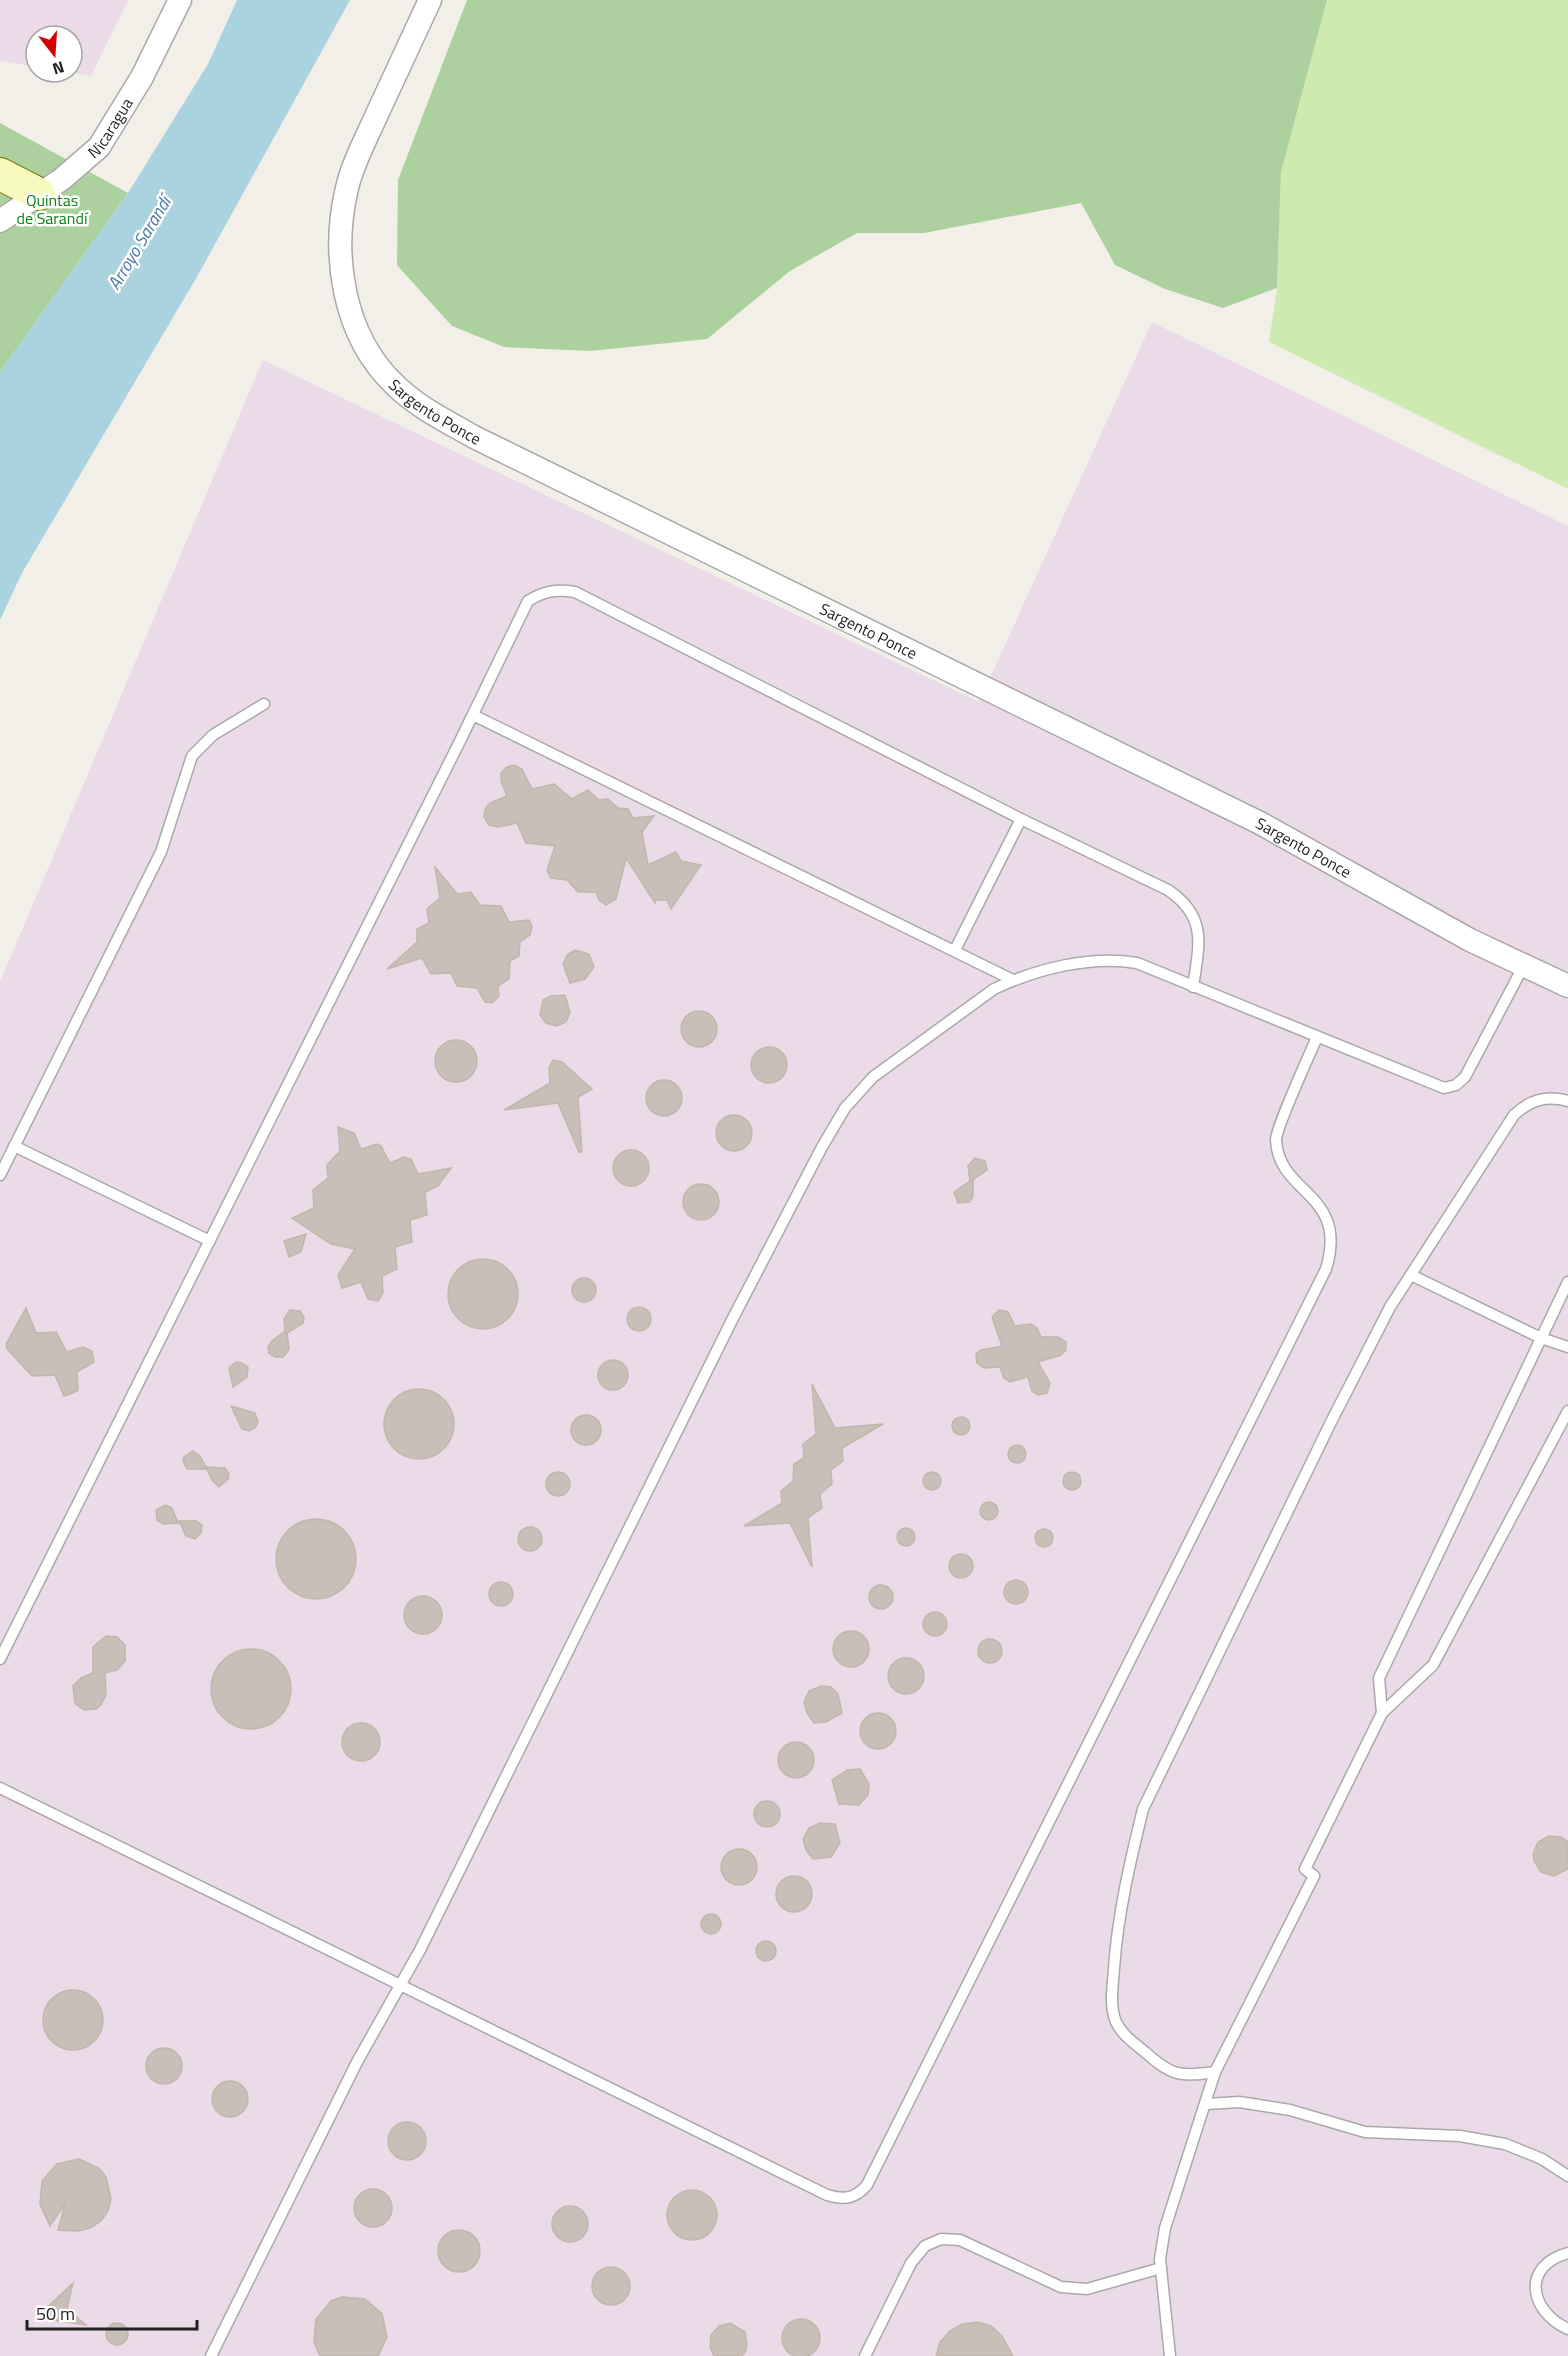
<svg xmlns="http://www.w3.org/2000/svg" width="1568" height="2356" font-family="'Titillium Web',sans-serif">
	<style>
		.industrial { fill: #ebdbe8 }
		.grass { fill: #cdebb0 }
		.forest { fill: #add19e }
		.water { fill: #aad3df }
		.building { fill: #c7bfb8; stroke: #c4b6ab; stroke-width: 1.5 }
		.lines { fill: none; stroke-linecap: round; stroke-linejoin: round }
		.lane-casing { stroke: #a9a9a9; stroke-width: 13 }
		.street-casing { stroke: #a9a9a9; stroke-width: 25 }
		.secondary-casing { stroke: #707d05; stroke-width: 34 }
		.lane { stroke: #fff; stroke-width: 10 }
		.street { stroke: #fff; stroke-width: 22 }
		.secondary { stroke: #f7fabf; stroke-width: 32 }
		.labels { text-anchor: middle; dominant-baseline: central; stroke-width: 5; stroke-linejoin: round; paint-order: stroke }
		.street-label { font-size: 16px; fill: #222; stroke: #fff }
		.park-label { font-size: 16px; fill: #0c8416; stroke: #fff }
		.water-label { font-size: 18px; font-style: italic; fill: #4a7aab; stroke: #fff }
	</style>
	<rect width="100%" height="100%" fill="#f2efe9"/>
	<g class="industrial">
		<polygon points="0,0 128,0 91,76 68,72 72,72 72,36 36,36 36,67 0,61"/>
		<polygon points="1152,322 1568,526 1568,2356 0,2356 0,982 263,360 979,702"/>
	</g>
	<polygon class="grass" points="1327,0 1568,0 1568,489 1269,342 1277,288 1281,172"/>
	<g class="forest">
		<polygon points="467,0 1327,0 1281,172 1277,288 1223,308 1165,289 1115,265 1081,203 924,233 857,233 790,271 707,339 590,351 504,347 452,326 397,265 398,180"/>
		<polygon points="0,123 128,193 0,372"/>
	</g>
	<polygon class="water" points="237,0 350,0 198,275 22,573 0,620 0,372 128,193 208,64"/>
	<g class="building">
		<polygon points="514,765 522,769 532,789 554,784 572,799 588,790 599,800 608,799 618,808 628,809 633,818 654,816 642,832 648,865 676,852 681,861 701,865 671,909 667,900 655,900 655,903 626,858 616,899 606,905 599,900 596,892 578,892 567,880 551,878 547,871 555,846 526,843 517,823 498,827 489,825 484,817 485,809 490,803 507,796 501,781 501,773 507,767"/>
		<polygon points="435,867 457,894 471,892 480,905 501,906 509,922 529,920 532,926 530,935 520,942 519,956 510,961 509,979 498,986 499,996 492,1003 485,1002 477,988 457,986 451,973 431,974 422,958 387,969 417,942 417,929 429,923 427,909 440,898"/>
		<polygon points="575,950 589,954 594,967 585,979 570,983 563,964 567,955"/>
		<polygon points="565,995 570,1012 566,1022 556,1026 546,1023 540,1015 543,1000 551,996"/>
		<circle cx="699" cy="1029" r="18"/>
		<circle cx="456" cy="1061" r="21"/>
		<circle cx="769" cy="1065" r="18"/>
		<polygon points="553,1060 562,1062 592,1089 578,1097 582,1152 579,1152 558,1103 504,1110 550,1083 549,1068"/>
		<circle cx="664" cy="1098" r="18"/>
		<circle cx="734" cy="1133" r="18"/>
		<polygon points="338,1127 354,1133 361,1149 377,1144 381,1146 390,1163 404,1157 411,1159 418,1174 451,1168 438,1186 425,1192 427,1215 410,1220 412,1242 395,1247 397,1269 382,1276 383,1293 378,1301 368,1299 361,1282 342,1288 338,1275 355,1249 331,1244 292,1218 314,1208 313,1190 328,1178 327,1165 340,1151"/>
		<circle cx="631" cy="1168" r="18"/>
		<polygon points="975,1158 985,1161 987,1170 973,1180 973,1196 970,1202 958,1203 954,1192 970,1181 968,1166"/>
		<circle cx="701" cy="1202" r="18"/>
		<polygon points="306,1234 301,1252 289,1257 284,1241"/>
		<circle cx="483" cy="1294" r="35"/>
		<circle cx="584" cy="1290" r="12"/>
		<circle cx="639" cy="1319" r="12"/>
		<polygon points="26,1308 36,1333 56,1332 67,1352 83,1347 92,1351 94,1362 77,1372 78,1390 73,1393 64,1396 55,1375 32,1376 7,1349 6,1344"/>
		<polygon points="290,1310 300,1311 304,1317 303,1323 287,1333 289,1349 286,1354 283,1357 275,1357 269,1353 268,1347 272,1341 285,1331 284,1319"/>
		<polygon points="999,1310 1008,1312 1015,1326 1031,1324 1037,1328 1041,1337 1058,1337 1066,1342 1066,1350 1061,1355 1038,1362 1050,1383 1047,1393 1038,1395 1032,1391 1028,1377 1010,1382 1004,1378 1000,1367 984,1368 977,1363 976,1354 981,1350 1002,1346 992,1317"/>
		<circle cx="613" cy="1375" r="15"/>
		<polygon points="242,1363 248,1367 247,1377 233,1387 229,1368 236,1362"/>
		<polygon points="812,1384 835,1428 883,1424 842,1448 843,1461 831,1470 832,1484 820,1494 822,1508 808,1518 812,1567 790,1523 744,1526 782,1503 781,1491 793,1481 794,1464 804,1458 803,1444 816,1434"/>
		<circle cx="419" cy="1424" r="35"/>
		<polygon points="231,1406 255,1413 258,1422 255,1428 249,1431 242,1429"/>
		<circle cx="586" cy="1430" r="15"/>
		<circle cx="961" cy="1426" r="9"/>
		<circle cx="1017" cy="1454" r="9"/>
		<polygon points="193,1451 200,1456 207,1469 187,1469 183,1461 184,1457"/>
		<polygon points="206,1467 225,1468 229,1474 228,1479 219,1487 212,1480"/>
		<circle cx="932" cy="1481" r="9"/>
		<circle cx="1072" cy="1481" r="9"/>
		<circle cx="558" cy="1484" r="12"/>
		<circle cx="989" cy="1511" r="9"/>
		<polygon points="166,1505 172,1508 178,1523 163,1524 157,1520 156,1510"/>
		<circle cx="316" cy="1559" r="40"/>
		<polygon points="179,1521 196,1521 202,1525 201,1533 195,1539 186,1536"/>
		<circle cx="530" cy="1539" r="12"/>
		<circle cx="906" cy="1537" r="9"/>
		<circle cx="1044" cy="1538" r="9"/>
		<circle cx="961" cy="1566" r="12"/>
		<circle cx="1016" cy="1592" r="12"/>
		<circle cx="501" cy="1594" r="12"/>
		<circle cx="881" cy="1597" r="12"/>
		<circle cx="423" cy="1615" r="19"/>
		<circle cx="935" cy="1624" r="12"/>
		<circle cx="851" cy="1649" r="18"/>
		<polygon points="106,1636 117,1637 125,1645 125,1661 117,1670 105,1673 106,1695 101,1705 96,1709 84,1710 75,1703 73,1686 81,1678 93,1673 93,1647"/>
		<circle cx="990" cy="1651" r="12"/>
		<circle cx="251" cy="1689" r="40"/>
		<circle cx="906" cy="1676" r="18"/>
		<polygon points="821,1686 831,1687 838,1694 842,1713 826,1722 814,1723 807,1713 804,1702 809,1691"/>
		<circle cx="878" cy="1731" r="18"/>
		<circle cx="361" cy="1742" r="19"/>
		<circle cx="796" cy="1760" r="18"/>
		<polygon points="860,1769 869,1784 868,1795 859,1805 839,1804 832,1780 847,1770"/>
		<circle cx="767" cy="1814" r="13"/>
		<polygon points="820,1823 835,1824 840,1843 831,1857 813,1859 806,1850 803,1839 809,1828"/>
		<polygon points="1549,1836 1561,1837 1568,1842 1568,1869 1554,1876 1541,1872 1534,1861 1533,1854 1538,1842"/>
		<circle cx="739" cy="1867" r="18"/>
		<circle cx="794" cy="1894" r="18"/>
		<circle cx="711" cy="1924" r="10"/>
		<circle cx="766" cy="1951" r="10"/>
		<circle cx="73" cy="2020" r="30"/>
		<circle cx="164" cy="2066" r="18"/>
		<circle cx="230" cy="2099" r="18"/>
		<circle cx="407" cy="2141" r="19"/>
		<polygon points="79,2159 99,2168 106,2177 111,2199 108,2211 101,2221 90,2228 78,2231 58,2230 65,2204 50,2226 40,2204 42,2181 57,2164"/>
		<circle cx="373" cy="2208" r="19"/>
		<circle cx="692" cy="2215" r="25"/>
		<circle cx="570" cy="2224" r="18"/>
		<circle cx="459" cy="2251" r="21"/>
		<circle cx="611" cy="2286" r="19"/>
		<polygon points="73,2283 67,2309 86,2325 36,2318"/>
		<polygon points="342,2297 365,2299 382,2314 387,2337 378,2356 320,2356 314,2342 316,2319 331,2301"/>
		<circle cx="801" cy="2338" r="19"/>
		<polygon points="977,2322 991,2326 1002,2336 1013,2356 936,2356 940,2342 950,2331 962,2324"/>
		<circle cx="117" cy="2334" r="11"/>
		<polygon points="730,2323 745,2332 747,2344 746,2350 742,2356 714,2356 710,2347 711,2335 719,2326"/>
	</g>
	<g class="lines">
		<g class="lane-casing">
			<g id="lane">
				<polyline points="473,715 1013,980"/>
				<polyline points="955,950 1021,819"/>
				<polyline points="14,1146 210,1241"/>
				<polyline points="0,1175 161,852 192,756 213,735 264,704"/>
				<polyline points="1411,1275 1541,1338 1568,1347"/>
				<path d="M 0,1659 L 460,741 L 528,601 C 544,591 556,589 575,592 L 1021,819 L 1168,890 C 1208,917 1199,945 1193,987"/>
				<polyline points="1382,1713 1433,1665 1568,1411"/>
				<path d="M 0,1788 L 827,2195 C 844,2200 855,2199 867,2185 L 1326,1269 C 1349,1192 1279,1196 1276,1140 C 1276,1127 1310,1054 1317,1037"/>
				<path d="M 1215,2072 C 1179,2077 1172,2076 1145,2052 C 1134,2043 1122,2035 1116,2022 C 1109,2005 1113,1986 1114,1968 C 1118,1913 1130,1862 1143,1809 L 1331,1422 L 1390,1307 L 1514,1115 C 1530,1100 1546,1095 1568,1101"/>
				<polyline points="1207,2104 1239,2102 1290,2110 1365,2132 1460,2136 1505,2144 1542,2159 1568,2176"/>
				<path d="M 1568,2253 C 1521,2266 1529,2311 1568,2329"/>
				<path d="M 211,2356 L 357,2062 L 420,1950 L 733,1318 L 822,1147 L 845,1108 L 873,1077 L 994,989 C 1036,969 1091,955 1137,963 L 1444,1088 L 1456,1085 L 1465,1077 L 1524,965"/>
				<polyline points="865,2356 911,2263 925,2246 941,2239 960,2240 1061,2287 1087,2289 1161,2268"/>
				<polyline points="1170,2356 1160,2259 1165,2228 1215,2072 1314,1876 1305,1869 1382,1713 1379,1678 1568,1282"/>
			</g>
		</g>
		<g class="street-casing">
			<g id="street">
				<path id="s1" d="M 430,0 C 413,37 395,75 378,112 C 367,137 353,162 347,188 C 331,255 343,335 394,384 C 417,407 446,421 474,437 L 1260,823 L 1470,940 L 1568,986"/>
				<path id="s2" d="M 0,221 L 62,179 L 99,147 L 142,77 L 180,0"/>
			</g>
		</g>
		<g class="secondary-casing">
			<polyline id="secondary" points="0,174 39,194"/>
		</g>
		<use href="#lane" class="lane"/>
		<use href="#street" class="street"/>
		<use href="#secondary" class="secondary"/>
	</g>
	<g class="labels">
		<g class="street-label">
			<text stroke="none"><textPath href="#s2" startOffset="146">Nicaragua</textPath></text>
			<text stroke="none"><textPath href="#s1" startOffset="466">Sargento Ponce</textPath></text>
			<text stroke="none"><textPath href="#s1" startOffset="952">Sargento Ponce</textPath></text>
			<text stroke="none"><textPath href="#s1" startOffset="1438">Sargento Ponce</textPath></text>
		</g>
		<g class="park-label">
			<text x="52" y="200">Quintas<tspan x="52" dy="18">de Sarandí</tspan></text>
		</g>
		<g class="water-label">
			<text transform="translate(139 243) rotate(-59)">Arroyo Sarandí</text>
		</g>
	</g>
	<g transform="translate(54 54) rotate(163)"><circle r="28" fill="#ffffff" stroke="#a7a7a7" stroke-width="1.5"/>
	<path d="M0-4.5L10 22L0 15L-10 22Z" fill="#d40000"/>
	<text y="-9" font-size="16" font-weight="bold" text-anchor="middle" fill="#222222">N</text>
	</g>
	<path d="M27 2320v9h170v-9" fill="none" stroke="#222222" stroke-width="3"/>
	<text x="36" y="2320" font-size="18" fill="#222222" stroke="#ffffff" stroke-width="4.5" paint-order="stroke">50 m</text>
</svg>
